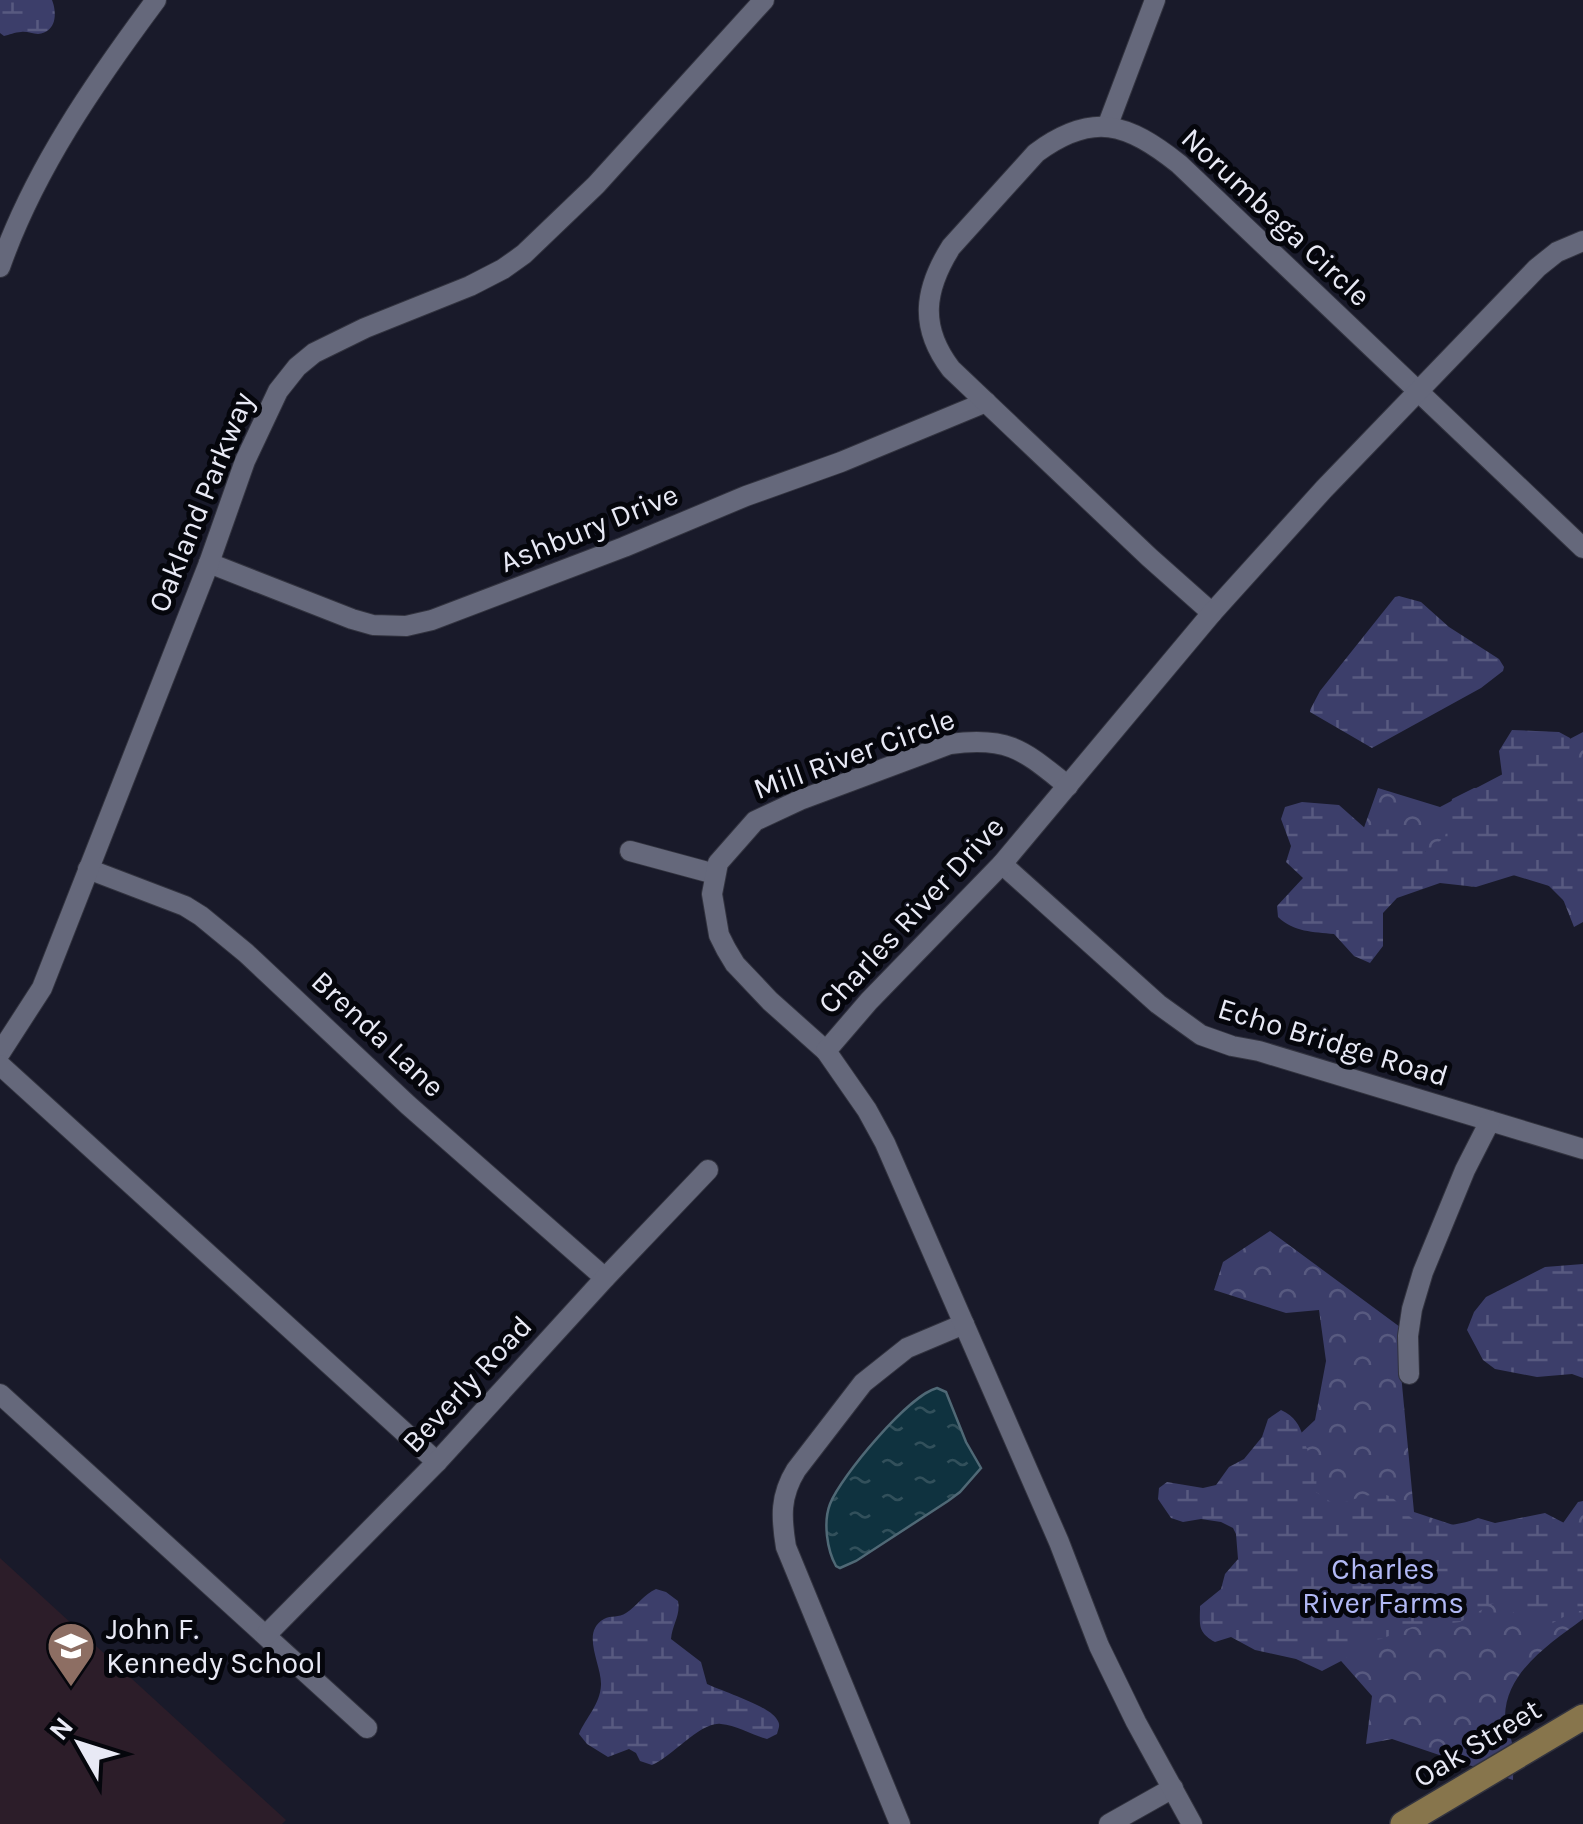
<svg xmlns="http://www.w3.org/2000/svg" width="1583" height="1824" font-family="Karla,sans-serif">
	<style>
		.education { fill: #2c1d29 }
		.forest { fill: url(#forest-crowns) }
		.wetland { fill: url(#wetland-marsh) }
		.water { fill: url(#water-ripples); stroke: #506976; stroke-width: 2.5 }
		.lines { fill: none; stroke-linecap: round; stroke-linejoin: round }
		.minor-casing { stroke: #32333f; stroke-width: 22 }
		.major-casing { stroke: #32333f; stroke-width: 28 }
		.minor { stroke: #65687b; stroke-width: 20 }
		.major { stroke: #87754c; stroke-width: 25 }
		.labels { text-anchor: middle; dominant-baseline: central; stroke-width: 10; stroke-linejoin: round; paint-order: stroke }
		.street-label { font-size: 30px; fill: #e8e9f5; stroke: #05060c }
		.park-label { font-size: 30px; fill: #b2b9f6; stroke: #05060c }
		.poi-label { font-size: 30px; fill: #e8e9f5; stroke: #05060c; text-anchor: start }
	</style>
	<defs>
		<pattern id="forest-crowns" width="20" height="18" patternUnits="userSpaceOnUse" patternTransform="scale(2.5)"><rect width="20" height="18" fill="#3c3e6a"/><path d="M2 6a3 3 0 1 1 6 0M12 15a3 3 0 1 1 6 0" fill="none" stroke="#585a80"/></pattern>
		<pattern id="wetland-marsh" width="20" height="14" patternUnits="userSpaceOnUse" patternTransform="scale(2.5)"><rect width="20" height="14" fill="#3c3e6a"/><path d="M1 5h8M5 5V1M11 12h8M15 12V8" fill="none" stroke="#585a80"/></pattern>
		<pattern id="water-ripples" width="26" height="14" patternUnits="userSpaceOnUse" patternTransform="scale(2.5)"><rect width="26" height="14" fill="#0f323f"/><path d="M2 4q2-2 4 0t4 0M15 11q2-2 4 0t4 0" fill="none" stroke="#32505b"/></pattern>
	</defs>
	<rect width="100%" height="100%" fill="#191a2a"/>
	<polygon class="education" points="0,1558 286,1820 282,1824 0,1824"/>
	<g class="forest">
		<polygon points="1583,732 1583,922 1574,927 1559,889 1487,867 1361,836 1378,788 1440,807"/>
		<path d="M 1270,1231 L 1419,1341 L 1401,1374 L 1414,1512 L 1541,1554 L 1578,1502 L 1583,1501 L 1583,1619 C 1551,1643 1506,1671 1505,1716 C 1505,1727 1512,1737 1513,1748 C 1515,1758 1513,1769 1513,1780 L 1392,1739 L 1366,1744 L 1372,1696 L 1289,1602 L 1281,1452 L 1315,1420 L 1326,1361 L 1319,1310 L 1286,1313 L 1214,1290 L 1223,1262 Z"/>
	</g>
	<g class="wetland">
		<path d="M 0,0 L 52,0 C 57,13 57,32 38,34 C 32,34 27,31 21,32 C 15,32 9,35 4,36 L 0,33 Z"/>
		<polygon points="1399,596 1421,602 1449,627 1499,659 1504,667 1503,671 1481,688 1372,748 1310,712 1310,710 1320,691 1395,597"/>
		<path d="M 1512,730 L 1559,732 L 1570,738 L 1568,769 L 1583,779 L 1583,901 L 1564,901 L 1547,884 L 1518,874 L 1476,887 L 1440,883 L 1397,898 L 1383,913 L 1383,946 L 1370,963 L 1354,956 L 1334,934 C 1313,932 1294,932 1278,917 L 1277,906 L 1303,878 L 1286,862 L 1291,846 L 1281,819 L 1285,807 L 1302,802 L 1339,805 L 1366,829 L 1407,830 L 1417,837 L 1418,846 L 1426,852 L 1445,837 L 1452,799 L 1474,788 L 1497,787 L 1503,782 L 1499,751 Z"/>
		<polygon points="1583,1264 1583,1378 1572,1374 1537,1377 1495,1369 1483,1360 1467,1330 1474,1312 1486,1297 1545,1267"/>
		<path d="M 1281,1410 C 1309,1423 1299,1446 1317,1466 L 1316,1492 L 1335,1505 C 1347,1502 1372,1492 1383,1494 C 1397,1497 1399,1507 1408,1515 C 1424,1531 1459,1526 1478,1518 L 1495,1523 L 1545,1513 L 1568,1525 L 1583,1524 L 1583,1611 L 1574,1611 L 1551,1624 L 1519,1617 L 1501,1603 L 1494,1603 L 1460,1622 L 1412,1627 L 1381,1639 L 1362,1641 L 1345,1659 L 1322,1671 L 1296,1659 L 1255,1650 L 1231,1637 L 1215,1642 C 1197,1632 1200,1625 1200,1606 L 1221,1589 L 1225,1574 L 1238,1559 L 1236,1534 L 1233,1528 L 1221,1522 L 1201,1519 L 1183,1522 L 1171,1518 L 1158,1499 L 1159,1488 L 1167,1482 L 1203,1488 L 1216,1485 L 1229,1467 L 1244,1459 L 1262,1437 L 1268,1419 Z"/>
		<path d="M 656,1589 L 666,1592 L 678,1601 C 681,1615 672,1625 671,1639 L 701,1662 L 707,1684 C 722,1691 768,1706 776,1718 C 781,1725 779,1726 777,1734 L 767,1739 C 752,1735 736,1725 721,1724 C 701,1721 672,1757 652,1765 L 640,1761 L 636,1753 L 629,1749 L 608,1757 L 587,1744 L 579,1734 C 586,1717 600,1705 601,1685 C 602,1665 580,1632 604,1619 C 611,1615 619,1618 626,1613 C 637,1606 644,1594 656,1589 Z"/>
	</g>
	<path class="water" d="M 937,1388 L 946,1392 L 966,1442 L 981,1468 L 960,1492 L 948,1501 L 856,1561 L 840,1568 L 836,1566 C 827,1550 823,1522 830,1504 C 841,1476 909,1395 937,1388 Z"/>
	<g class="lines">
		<g class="minor-casing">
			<g id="minor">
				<polyline points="1107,127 1155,0"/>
				<path d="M 0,267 C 34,170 95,82 156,0"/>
				<polyline points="209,563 352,619 373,625 406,626 432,620 624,547 746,496 841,462 986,402"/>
				<path d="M 1212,613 L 1149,557 L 951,369 C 919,327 924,290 951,247 L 1036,153 C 1093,111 1127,123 1179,164 L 1583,548"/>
				<polyline points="630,851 715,874"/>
				<polyline points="1002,864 1158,1004 1201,1035 1232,1046 1259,1051 1583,1149"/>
				<polyline points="88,869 185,906 201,916 246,953 408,1105 605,1278"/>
				<path d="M 826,1051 L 770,1001 L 735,964 L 726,949 L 719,935 L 712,894 L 718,863 L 755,821 L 800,800 L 950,744 C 1010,736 1024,751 1068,786"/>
				<polyline points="0,1053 42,988 209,563 245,461 278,391 297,367 314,353 365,328 470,286 503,269 524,254 596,185 764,0"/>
				<polyline points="0,1065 437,1462"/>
				<polyline points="1409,1374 1408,1336 1412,1309 1423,1272 1465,1170 1490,1121"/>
				<polyline points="0,1394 367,1728"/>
				<polyline points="266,1635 437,1462 605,1278 708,1170"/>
				<path d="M 900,1824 L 786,1547 C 781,1517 780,1496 796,1470 L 863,1383 L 907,1348 L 964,1324"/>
				<polyline points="1109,1824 1173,1788"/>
				<polyline points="1192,1824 1136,1722 1099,1646 1059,1542 885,1143 867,1110 826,1051 869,1001 1002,864 1212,613 1324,489 1537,268 1557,252 1583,241"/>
			</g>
		</g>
		<g class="major-casing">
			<polyline id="major" points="1403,1824 1583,1717"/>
		</g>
		<use href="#minor" class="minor"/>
		<use href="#major" class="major"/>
	</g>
	<defs>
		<g id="school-pin" transform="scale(2.5)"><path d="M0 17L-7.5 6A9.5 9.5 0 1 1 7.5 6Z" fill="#8d6e63" stroke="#05060c"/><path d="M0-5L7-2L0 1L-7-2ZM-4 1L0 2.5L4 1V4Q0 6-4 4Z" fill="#fff"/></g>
	</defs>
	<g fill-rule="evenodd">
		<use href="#school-pin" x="71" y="1646"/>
	</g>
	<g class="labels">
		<g class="street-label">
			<text transform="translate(1276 217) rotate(43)">Norumbega Circle</text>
			<text transform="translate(201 502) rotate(-68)">Oakland Parkway</text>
			<text transform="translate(589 528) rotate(-22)">Ashbury Drive</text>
			<text transform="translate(854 754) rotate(-20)">Mill River Circle</text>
			<text transform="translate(911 915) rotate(-47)">Charles River Drive</text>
			<text transform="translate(378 1034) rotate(43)">Brenda Lane</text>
			<text transform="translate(1333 1042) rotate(17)">Echo Bridge Road</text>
			<text transform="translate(467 1384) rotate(-47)">Beverly Road</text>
			<text transform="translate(1477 1743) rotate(-31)">Oak Street</text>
		</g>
		<g class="park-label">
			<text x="1383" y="1569">Charles<tspan x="1383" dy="34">River Farms</tspan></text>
		</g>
		<g class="poi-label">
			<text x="106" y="1629">John F.<tspan x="106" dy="34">Kennedy School</tspan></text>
		</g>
	</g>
	<g transform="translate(80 1744) rotate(309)" stroke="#05060c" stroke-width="8" paint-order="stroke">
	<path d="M0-8L18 38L0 25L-18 38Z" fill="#e8e9f5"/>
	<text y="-15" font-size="28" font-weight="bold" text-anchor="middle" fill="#e8e9f5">N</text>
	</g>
</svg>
